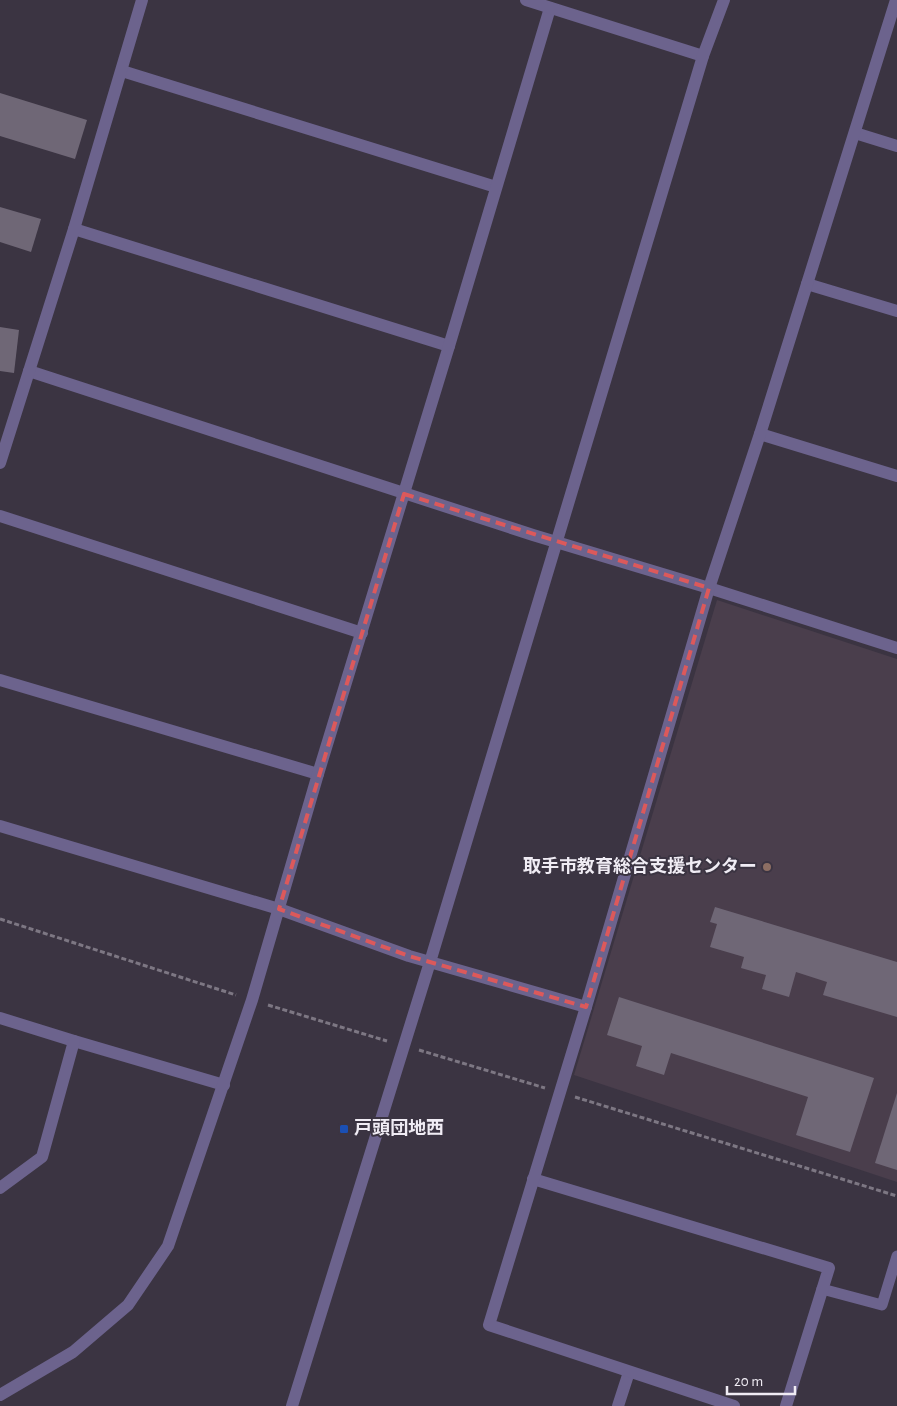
<svg xmlns="http://www.w3.org/2000/svg" width="897" height="1406" font-family="'Alegreya Sans','Noto Sans JP',sans-serif">
	<style>
		.industrial { fill: #4a3e4c }
		.building { fill: #6f6776 }
		.lines { fill: none; stroke-linecap: round; stroke-linejoin: round }
		.path { stroke: #7d7783; stroke-width: 3; stroke-dasharray: 5 2.5; stroke-linecap: butt }
		.service { stroke: #6c638d; stroke-width: 11 }
		.minor { stroke: #6c638d; stroke-width: 12 }
		.tertiary { stroke: #6c638d; stroke-width: 12 }
		.marked { fill: none; stroke: #dc595b; stroke-width: 4; stroke-dasharray: 10 6; stroke-linejoin: round }
		.education-dot { fill: #8d6e63; stroke: #3b3442; stroke-width: 2 }
		.transit-dot { fill: #1a4fb4; stroke: #3b3442; stroke-width: 2 }
		.labels { text-anchor: middle; dominant-baseline: central; stroke-width: 4; stroke-linejoin: round; paint-order: stroke }
		.poi-label { font-size: 18px; font-weight: bold; fill: #f0ecf4; stroke: #3b3442; text-anchor: end }
	</style>
	<rect width="100%" height="100%" fill="#3b3442"/>
	<polygon class="industrial" points="717,600 897,659 897,1182 574,1075"/>
	<g class="building">
		<polygon points="0,93 87,120 75,159 0,136"/>
		<polygon points="0,207 41,219 31,252 0,242"/>
		<polygon points="0,327 19,330 14,373 0,371"/>
		<polygon points="715,907 897,962 897,1017 823,995 827,982 796,972 789,997 762,989 766,975 741,968 744,957 710,947 717,924 710,922"/>
		<polygon points="619,997 874,1078 850,1152 796,1135 808,1097 671,1053 664,1075 636,1066 642,1046 607,1035"/>
		<polygon points="897,1093 897,1170 875,1163"/>
	</g>
	<g class="lines">
		<g class="path">
			<polyline points="0,919 236,995"/>
			<polyline points="268,1005 387,1041"/>
			<polyline points="419,1050 545,1088"/>
			<polyline points="575,1097 897,1196"/>
		</g>
		<polyline class="service" points="822,1289 882,1305 897,1256"/>
		<g class="minor">
			<polyline points="122,71 496,187"/>
			<polyline points="855,133 897,146"/>
			<polyline points="74,229 449,346"/>
			<polyline points="807,284 897,311"/>
			<polyline points="29,371 533,535 709,588 897,648"/>
			<polyline points="760,434 897,476"/>
			<polyline points="0,463 74,229 142,0"/>
			<polyline points="0,516 362,633"/>
			<polyline points="0,680 318,774"/>
			<polyline points="0,826 279,909 409,956 586,1007"/>
			<polyline points="0,1018 74,1041 224,1085"/>
			<polyline points="533,1179 829,1268 786,1406"/>
			<polyline points="0,1188 42,1157 74,1041"/>
			<polyline points="0,1395 73,1352 128,1305 168,1246 252,1000 318,774 449,346 550,8"/>
			<polyline points="618,1406 629,1372"/>
			<polyline points="734,1406 489,1325 586,1007 709,588 760,434 896,0"/>
		</g>
		<g class="tertiary">
			<polyline points="526,0 703,56"/>
			<polyline points="292,1406 430,962 703,56 724,0"/>
		</g>
	</g>
	<path class="marked" d="M 404,494 L 709,588 L 586,1007 L 409,956 L 279,909 Z"/>
	<circle class="education-dot" cx="767" cy="867" r="5"/>
	<rect class="transit-dot" x="339" y="1124" width="10" height="10" rx="2.5"/>
	<g class="labels">
		<g class="poi-label">
			<text x="757" y="867">取手市教育総合支援センター</text>
			<text x="354" y="1129" text-anchor="start">戸頭団地西</text>
		</g>
	</g>
	<path d="M727 1386v8h68v-8" fill="none" stroke="#f0ecf4" stroke-width="2.5"/>
	<text x="734" y="1386" font-size="15" fill="#f0ecf4" stroke="#3b3442" stroke-width="4" paint-order="stroke">20 m</text>
</svg>
